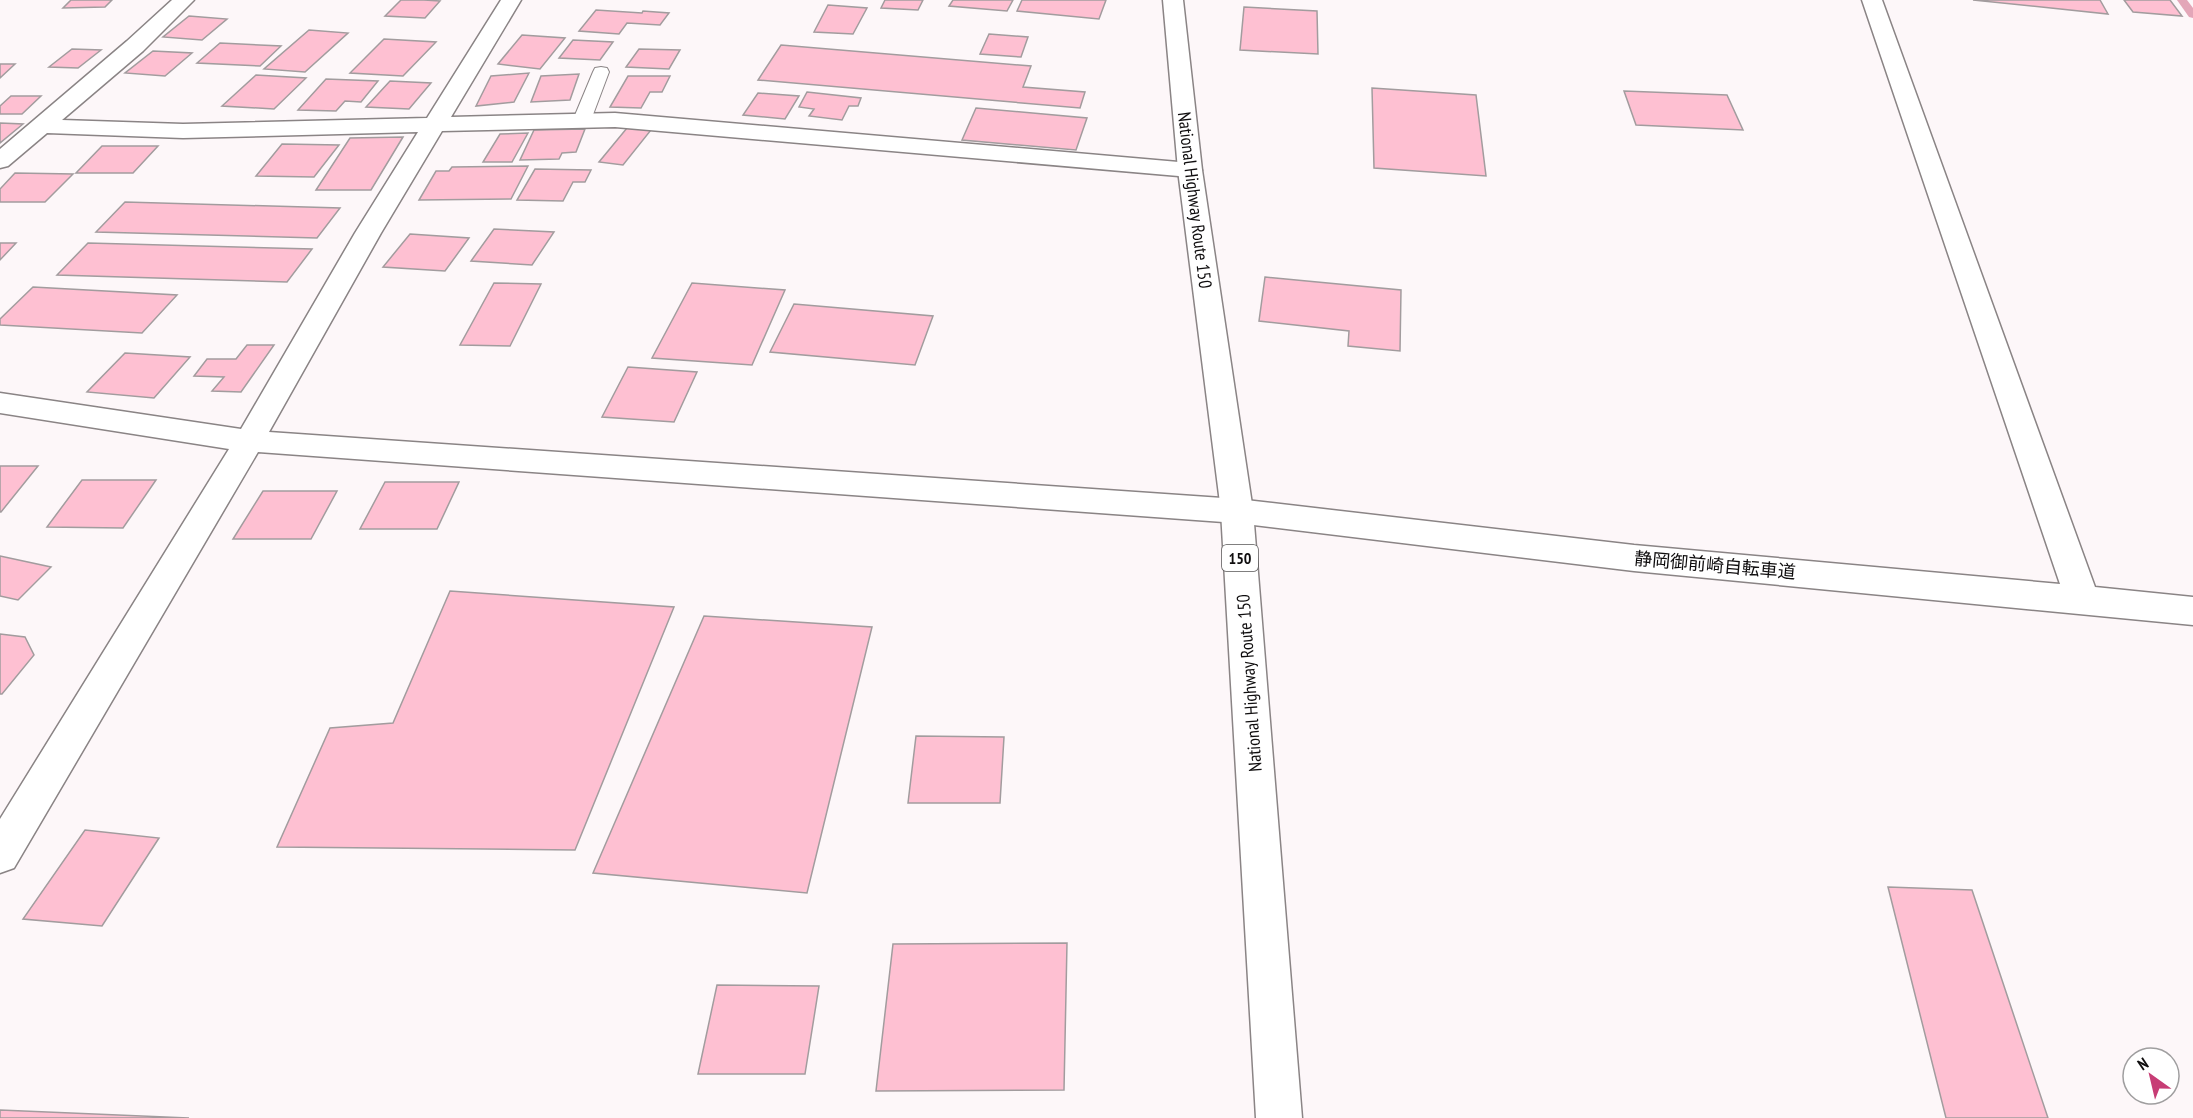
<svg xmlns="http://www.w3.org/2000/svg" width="2193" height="1118" font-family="'PT Sans Narrow','Noto Sans JP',sans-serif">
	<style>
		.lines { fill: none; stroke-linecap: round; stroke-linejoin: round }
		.stream { fill: #e3a6b8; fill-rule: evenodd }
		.building { fill: #fec0d2; stroke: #a29c9e; stroke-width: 1.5 }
		.lane-casing { stroke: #8a8485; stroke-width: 2 }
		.street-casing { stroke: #8a8485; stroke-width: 3 }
		.highway-casing { stroke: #8a8485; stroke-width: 3 }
		.lane { fill: #fff; fill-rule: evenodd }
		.street { fill: #fff; fill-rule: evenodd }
		.highway { fill: #fff; fill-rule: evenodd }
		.labels { text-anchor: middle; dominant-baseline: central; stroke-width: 4.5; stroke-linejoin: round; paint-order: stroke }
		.shield { fill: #fff; stroke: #575656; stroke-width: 1.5 }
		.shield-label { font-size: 16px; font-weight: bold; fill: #0f0d0e }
		.street-label { font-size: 18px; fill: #0f0d0e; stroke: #fff }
	</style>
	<rect width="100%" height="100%" fill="#fdf7f9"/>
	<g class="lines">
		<polygon class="stream" points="2177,0 2187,0 2193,8 2193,18 2189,17"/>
	</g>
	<g class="building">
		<polygon points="71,0 112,0 105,7 63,8"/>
		<polygon points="401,0 424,0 440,1 425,18 385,16"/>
		<polygon points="885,0 923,0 918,10 881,8"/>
		<polygon points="953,0 1013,0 1007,11 949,6"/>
		<polygon points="1022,0 1106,0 1099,19 1017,11"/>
		<polygon points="1973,0 2100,0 2108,14"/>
		<polygon points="2124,0 2170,0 2182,16 2133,12"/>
		<polygon points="828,5 867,8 853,34 814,32"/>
		<polygon points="1244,7 1317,11 1318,54 1240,50"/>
		<polygon points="596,10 642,13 643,11 669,13 660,25 627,23 619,34 579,31"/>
		<polygon points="189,16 227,19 202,40 163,37"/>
		<polygon points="309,30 348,33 305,72 264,69"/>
		<polygon points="989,34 1028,37 1021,57 980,54"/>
		<polygon points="522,35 565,38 540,69 498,64"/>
		<polygon points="384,39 436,42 403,76 350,73"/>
		<polygon points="573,40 613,42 600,60 559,58"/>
		<polygon points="220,43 281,46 260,66 197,63"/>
		<polygon points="781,45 1031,66 1023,87 1085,92 1080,108 758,80"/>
		<polygon points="72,49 101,50 78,68 49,67"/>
		<polygon points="639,49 680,50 669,69 626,67"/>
		<polygon points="153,51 192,53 165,76 125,73"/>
		<polygon points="0,64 15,64 0,78"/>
		<polygon points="529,73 514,102 476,106 491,76"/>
		<polygon points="579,74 570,100 531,102 541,76"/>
		<polygon points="256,75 306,78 274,109 222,106"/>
		<polygon points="628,76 670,76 662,92 650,92 641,108 610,107"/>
		<polygon points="326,79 378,81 361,102 345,101 336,111 298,110"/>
		<polygon points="390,81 431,83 409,109 366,107"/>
		<polygon points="1372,88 1476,95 1486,176 1374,168"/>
		<polygon points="1624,91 1727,95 1743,130 1636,125"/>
		<polygon points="807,92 861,98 858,106 849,106 842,120 809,116 814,109 799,107"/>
		<polygon points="758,93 799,96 785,119 743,115"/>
		<polygon points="11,96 41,96 22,114 0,114 0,106"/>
		<polygon points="976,108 1087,118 1076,150 962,140"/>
		<polygon points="0,123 23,124 0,143"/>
		<polygon points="627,128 651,130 623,165 599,162"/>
		<polygon points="585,129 576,152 562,153 559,159 520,160 534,130"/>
		<polygon points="528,133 512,162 483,162 500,134"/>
		<polygon points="403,137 371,190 316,190 350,138"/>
		<polygon points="282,144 339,145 314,177 256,176"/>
		<polygon points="102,146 158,146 133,173 76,173"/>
		<polygon points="528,166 511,199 419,200 436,171 449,171 452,167"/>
		<polygon points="535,169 591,170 585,182 573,182 563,201 517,200"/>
		<polygon points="15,173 73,174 45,202 0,202 0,189"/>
		<polygon points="125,202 340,208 317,238 96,232"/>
		<polygon points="494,229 554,232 532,265 471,261"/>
		<polygon points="410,234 469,238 445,271 383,267"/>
		<polygon points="0,243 16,243 0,260"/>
		<polygon points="88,243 312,249 287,282 57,275"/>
		<polygon points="1265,277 1401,290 1400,351 1348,346 1349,331 1259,321"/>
		<polygon points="494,283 541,284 510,346 460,345"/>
		<polygon points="692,283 785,290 752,365 652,358"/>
		<polygon points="33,287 177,295 142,333 0,325 0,319"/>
		<polygon points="794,304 933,316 915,365 770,352"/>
		<polygon points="247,345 274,345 241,392 212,391 224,377 194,376 207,359 236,359"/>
		<polygon points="125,353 190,357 154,398 87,392"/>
		<polygon points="628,367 697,372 674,422 602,417"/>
		<polygon points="0,466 38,466 1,512 0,512"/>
		<polygon points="82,480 156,480 123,528 47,527"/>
		<polygon points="385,482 459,482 437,529 360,529"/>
		<polygon points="263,491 337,491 311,539 233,539"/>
		<polygon points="0,556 51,567 18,600 0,596"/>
		<polygon points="450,591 674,607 575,850 277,847 330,728 393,723"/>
		<polygon points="704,616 872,627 807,893 593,873"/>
		<polygon points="0,634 25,637 34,655 2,694 0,694"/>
		<polygon points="916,736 1004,737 1000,803 908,803"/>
		<polygon points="85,830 159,838 102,926 23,919"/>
		<polygon points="1888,887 1972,890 2048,1118 1946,1118"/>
		<polygon points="1067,943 1064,1090 876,1091 893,944"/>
		<polygon points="717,985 819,986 805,1074 698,1074"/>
		<polygon points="0,1110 189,1118 0,1118"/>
	</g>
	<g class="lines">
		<g class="lane-casing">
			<polygon id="lane" points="601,67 607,68 609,72 591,120 588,124 576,124 573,120 593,72 595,68"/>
		</g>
		<g class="street-casing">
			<polygon id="street" points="172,0 194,0 143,51 62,120 183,124 427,118 501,0 521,0 451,117 615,113 1190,163 1199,165 1202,170 1199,175 1190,177 615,127 442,131 381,233 269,432 1237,499 1634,545 2060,584 1862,0 1882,0 2095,587 2193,597 2193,625 1634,571 1237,523 258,452 14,868 0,873 0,819 229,449 0,413 0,393 241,429 355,233 418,132 183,138 47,133 8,166 0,168 0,149 127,41"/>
		</g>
		<g class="highway-casing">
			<polygon id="highway" points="1163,0 1183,0 1202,170 1253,511 1302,1118 1256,1118 1221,511 1178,170"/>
		</g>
		<use href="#lane" class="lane"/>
		<use href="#street" class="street"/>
		<use href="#highway" class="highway"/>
	</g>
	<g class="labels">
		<rect class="shield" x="1222" y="545" width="36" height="26" rx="4.5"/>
		<g class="shield-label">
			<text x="1240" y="558">150</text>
		</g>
		<g class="street-label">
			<text transform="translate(1195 200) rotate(83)">National Highway Route 150</text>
			<text transform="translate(1715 565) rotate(5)">静岡御前崎自転車道</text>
			<text transform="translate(1249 683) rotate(-94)">National Highway Route 150</text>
		</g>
	</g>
	<g transform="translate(2151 1076) rotate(326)"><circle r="28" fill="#ffffff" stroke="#9f9e9f" stroke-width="1.5"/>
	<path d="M0-4.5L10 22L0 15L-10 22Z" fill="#c73d75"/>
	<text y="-9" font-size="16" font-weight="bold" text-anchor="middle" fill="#0f0d0e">N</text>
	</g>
</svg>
